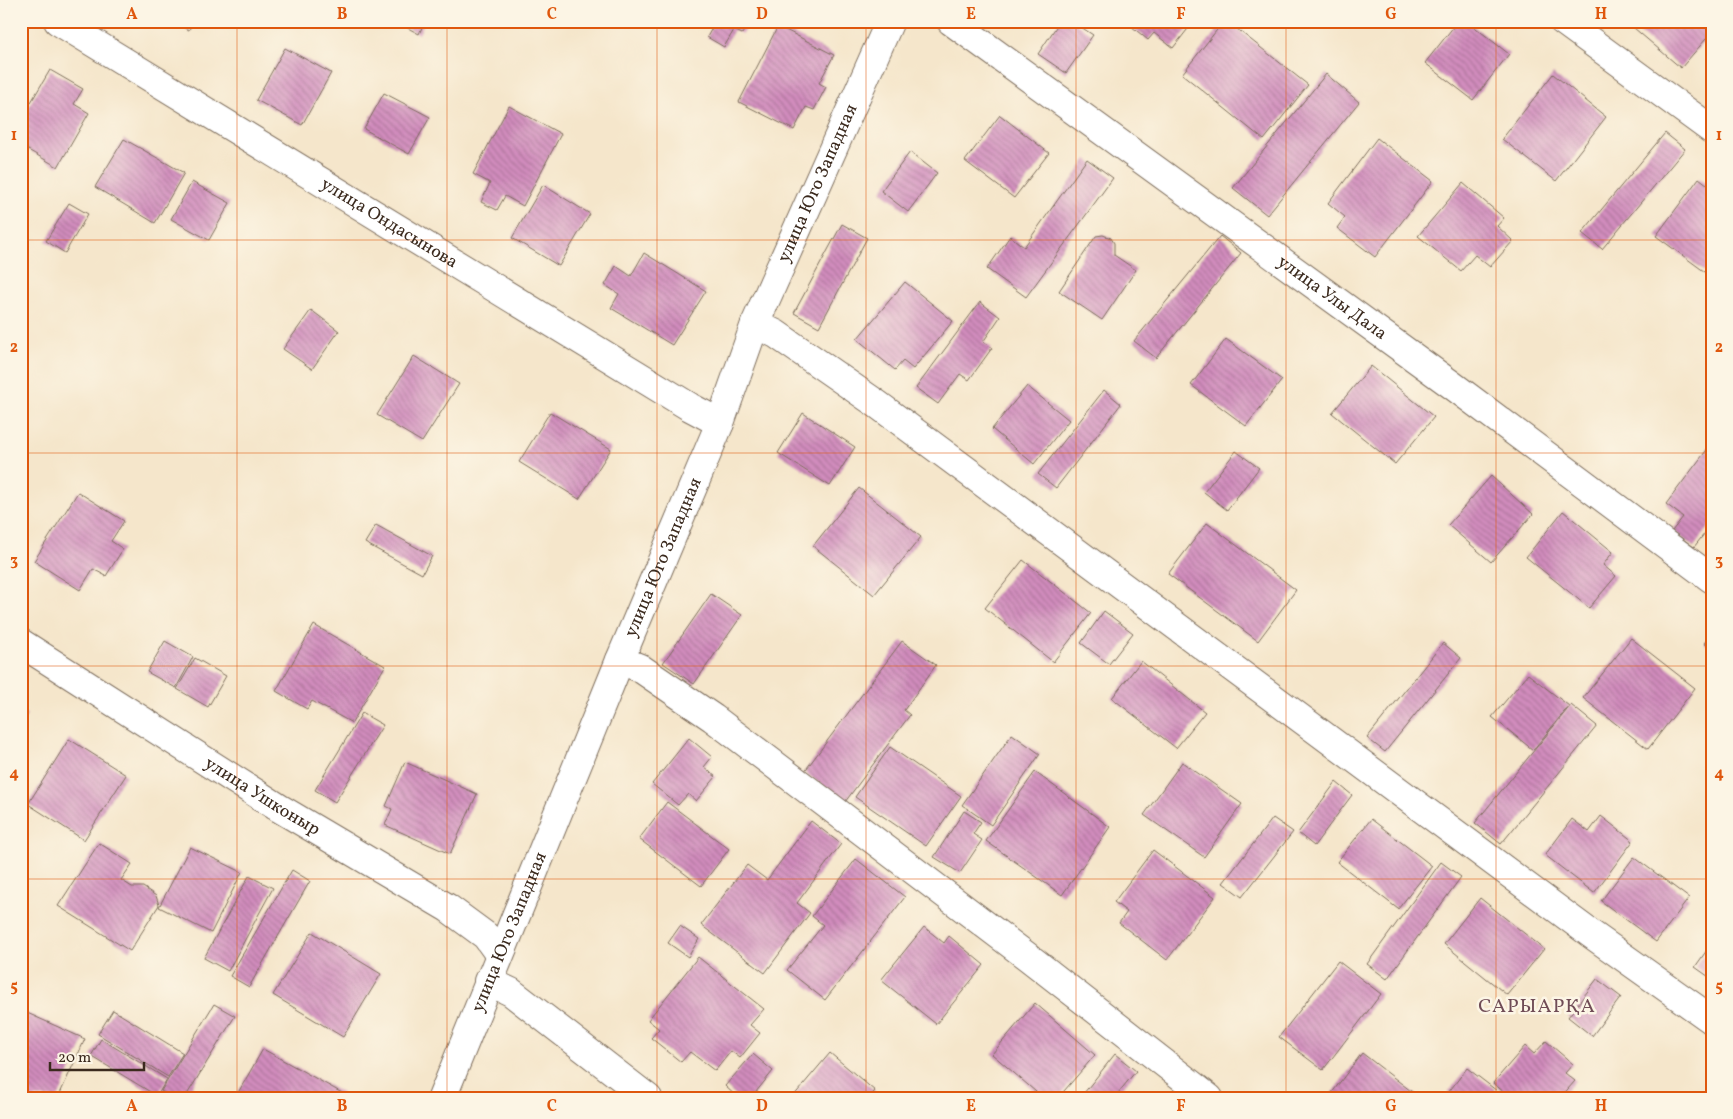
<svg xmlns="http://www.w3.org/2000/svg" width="1733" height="1119" font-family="Vollkorn,serif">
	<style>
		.building { fill: url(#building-back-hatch) }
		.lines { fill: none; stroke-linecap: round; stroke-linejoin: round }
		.minor-casing { stroke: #7c6c5b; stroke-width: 30 }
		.minor { stroke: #fff; stroke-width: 28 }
		.grid { fill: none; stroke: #df570d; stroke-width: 1; stroke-opacity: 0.55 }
		.labels { text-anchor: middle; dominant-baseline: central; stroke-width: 5; stroke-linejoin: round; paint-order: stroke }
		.street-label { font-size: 18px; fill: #3b2a1e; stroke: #fcf5e5 }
		.quarter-label { font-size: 20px; letter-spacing: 1px; fill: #704c56; stroke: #fcf5e5 }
		.neatline { fill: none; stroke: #df570d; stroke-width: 2 }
		.grid-label { font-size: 16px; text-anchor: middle; font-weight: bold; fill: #df570d }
	</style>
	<defs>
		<pattern id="building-back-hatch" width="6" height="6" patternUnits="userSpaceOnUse" patternTransform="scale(1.25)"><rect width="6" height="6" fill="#d18cbd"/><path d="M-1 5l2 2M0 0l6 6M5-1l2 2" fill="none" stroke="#ab7399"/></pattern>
	</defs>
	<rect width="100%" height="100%" fill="#fcf5e5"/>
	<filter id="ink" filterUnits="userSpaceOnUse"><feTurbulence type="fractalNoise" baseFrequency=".02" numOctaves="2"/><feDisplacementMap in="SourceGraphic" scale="10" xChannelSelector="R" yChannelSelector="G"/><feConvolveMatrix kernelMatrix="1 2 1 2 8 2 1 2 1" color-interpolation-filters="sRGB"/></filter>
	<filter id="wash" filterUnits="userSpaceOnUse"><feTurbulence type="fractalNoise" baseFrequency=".0096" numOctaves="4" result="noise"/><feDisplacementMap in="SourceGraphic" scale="20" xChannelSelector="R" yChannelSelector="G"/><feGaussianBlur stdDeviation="1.12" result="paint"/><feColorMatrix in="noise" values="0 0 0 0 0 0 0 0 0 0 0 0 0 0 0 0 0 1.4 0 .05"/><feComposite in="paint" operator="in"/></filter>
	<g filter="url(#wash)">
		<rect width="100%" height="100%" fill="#f5e6cb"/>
		<g id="blocks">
			<g class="building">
				<polygon points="170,21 193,21 189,30"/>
				<polygon points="395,21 425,21 419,34"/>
				<polygon points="716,21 750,21 742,34 734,30 724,47 707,37"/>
				<polygon points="1060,21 1072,21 1093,35 1066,73 1038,54"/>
				<polygon points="1125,21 1194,21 1173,48 1154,33 1148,40"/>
				<polygon points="1224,21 1227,21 1308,85 1264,140 1182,74"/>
				<polygon points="1458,21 1467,21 1509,54 1473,100 1425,63"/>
				<polygon points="1628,21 1708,21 1712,25 1712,32 1681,68 1627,22"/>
				<polygon points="778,26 834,55 819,83 826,87 814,110 806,107 794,130 739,102"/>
				<polygon points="285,48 331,73 302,125 256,100"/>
				<polygon points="50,70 83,89 74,104 89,113 58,167 21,146 21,119"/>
				<polygon points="1326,74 1359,102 1267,215 1233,188"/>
				<polygon points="1553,74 1606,117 1556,181 1502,139"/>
				<polygon points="384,93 430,117 409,154 364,129"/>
				<polygon points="509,106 561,134 523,206 505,196 497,210 481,202 490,183 473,174"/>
				<polygon points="1000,115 1049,153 1014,198 965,161"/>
				<polygon points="1665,133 1685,149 1602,249 1582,233"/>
				<polygon points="1377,138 1433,181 1375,257 1337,228 1345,217 1328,203"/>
				<polygon points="124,139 184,173 155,223 95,187"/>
				<polygon points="910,152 937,173 908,212 881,191"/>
				<polygon points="1087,159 1113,178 1026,297 987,269 1010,236 1024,247"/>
				<polygon points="1699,178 1712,188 1712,277 1656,236"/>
				<polygon points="192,182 230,203 209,240 171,219"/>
				<polygon points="1463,183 1504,218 1497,226 1513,241 1490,267 1475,255 1461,271 1418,236"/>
				<polygon points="543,185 590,214 559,266 512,238"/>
				<polygon points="69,203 88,214 65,253 46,241"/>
				<polygon points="842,224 867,238 819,327 794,313"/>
				<polygon points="1103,235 1111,238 1114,243 1114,255 1136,270 1102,320 1059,291 1096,236"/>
				<polygon points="1220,236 1241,253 1156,358 1134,341"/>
				<polygon points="644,253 706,291 672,345 611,308 619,294 605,285 616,266 631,276"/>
				<polygon points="905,282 953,321 913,369 903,361 895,370 857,339"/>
				<polygon points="980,302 1000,317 983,342 992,348 969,380 960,374 938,404 916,388"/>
				<polygon points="311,310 339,331 312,369 283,349"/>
				<polygon points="1226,339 1282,380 1246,426 1191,385"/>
				<polygon points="414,356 459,384 422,442 377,415"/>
				<polygon points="1371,366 1434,417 1395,464 1332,413"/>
				<polygon points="1027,386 1069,420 1034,464 992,429"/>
				<polygon points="1104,390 1121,404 1056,488 1038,474"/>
				<polygon points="550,412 611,449 579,499 519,462"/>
				<polygon points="803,413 855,447 830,486 778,453"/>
				<polygon points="1712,443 1712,524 1694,547 1672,531 1683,517 1666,504"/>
				<polygon points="1236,451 1259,468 1227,510 1204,492"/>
				<polygon points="1491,476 1533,514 1491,562 1448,525"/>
				<polygon points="859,488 921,537 874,595 813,546"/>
				<polygon points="78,492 124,521 111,541 123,549 106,576 93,569 80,590 34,561"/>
				<polygon points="1563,511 1613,552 1603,565 1616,576 1589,608 1526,557"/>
				<polygon points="1207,523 1296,590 1258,641 1168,574"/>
				<polygon points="376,525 432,556 422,574 365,543"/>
				<polygon points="1023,560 1091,613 1053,662 985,608"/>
				<polygon points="711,594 742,615 694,684 663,663"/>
				<polygon points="1104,611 1133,633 1109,664 1081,643"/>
				<polygon points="314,625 385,666 352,723 312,701 307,709 276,691"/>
				<polygon points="1712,634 1712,650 1704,643"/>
				<polygon points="1631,638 1695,688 1648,749 1583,698"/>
				<polygon points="165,641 193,657 176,688 147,672"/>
				<polygon points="902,641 936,665 904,710 910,715 845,802 804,772"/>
				<polygon points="1443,643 1461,658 1385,752 1367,738"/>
				<polygon points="195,658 226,676 208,707 177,689"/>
				<polygon points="1141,661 1205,712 1176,748 1112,698"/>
				<polygon points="1528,674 1569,706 1533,750 1492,717"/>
				<polygon points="1571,705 1597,726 1501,844 1475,823"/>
				<polygon points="21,711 27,715 21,724"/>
				<polygon points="362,713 383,725 335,802 315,790"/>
				<polygon points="1012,734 1040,754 991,825 962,805"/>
				<polygon points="689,738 712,757 704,767 716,777 696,801 688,794 678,805 652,784"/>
				<polygon points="69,739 126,775 84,840 28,804"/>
				<polygon points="890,747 961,796 926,846 855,797"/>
				<polygon points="405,762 477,794 450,854 385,825 392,809 386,806"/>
				<polygon points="1182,762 1242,804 1204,857 1144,815"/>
				<polygon points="1035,772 1110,827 1062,895 986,841"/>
				<polygon points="1336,782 1352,795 1314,846 1298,833"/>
				<polygon points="667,802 729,849 701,886 639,839"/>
				<polygon points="964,811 981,822 973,834 982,840 960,873 934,857"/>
				<polygon points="1601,816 1633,841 1594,893 1545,855 1572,819 1589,832"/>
				<polygon points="1273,818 1293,832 1242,897 1223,883"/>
				<polygon points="1371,819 1432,866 1398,909 1337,862"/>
				<polygon points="811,821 841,844 797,903 810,913 765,973 701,925 747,865 767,880"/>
				<polygon points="99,843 132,864 121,880 132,887 143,887 156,896 159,905 130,951 58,906"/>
				<polygon points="190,847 242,872 211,933 159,907"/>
				<polygon points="1153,850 1215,897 1167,960 1119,923 1127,912 1114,902"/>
				<polygon points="1634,857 1689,898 1656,942 1601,901"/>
				<polygon points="856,859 905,897 825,1000 787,970 823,925 812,916"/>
				<polygon points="1441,862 1461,877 1387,979 1367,964"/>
				<polygon points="292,870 310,881 249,987 230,976"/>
				<polygon points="249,876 273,888 228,971 204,958"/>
				<polygon points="1480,898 1544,949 1507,995 1444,944"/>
				<polygon points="680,926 699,939 688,957 668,943"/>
				<polygon points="924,927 944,943 949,936 984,965 936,1024 881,980"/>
				<polygon points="312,932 381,974 343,1037 273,995"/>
				<polygon points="1712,943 1712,979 1695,967"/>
				<polygon points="698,957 764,1009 750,1025 760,1033 740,1058 731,1051 715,1071 690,1052 681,1062 651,1038 659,1029 648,1020"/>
				<polygon points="1338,961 1381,994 1323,1070 1279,1037"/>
				<polygon points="1597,979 1621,997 1592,1036 1568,1017"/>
				<polygon points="1035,1003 1095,1055 1058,1098 1043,1098 992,1054"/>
				<polygon points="214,1004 235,1016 185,1098 172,1098 161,1091"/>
				<polygon points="113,1010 183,1053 168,1077 98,1034"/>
				<polygon points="25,1012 85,1039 58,1098 21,1098 21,1020"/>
				<polygon points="101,1039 167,1079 157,1096 91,1056"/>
				<polygon points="1546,1041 1573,1064 1565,1073 1575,1081 1560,1098 1511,1098 1493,1083 1525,1046 1534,1054"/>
				<polygon points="263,1049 342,1093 339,1098 235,1098"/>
				<polygon points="830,1053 875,1091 869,1098 792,1098"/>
				<polygon points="1362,1053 1420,1098 1328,1098"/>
				<polygon points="753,1054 773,1071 751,1098 738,1098 725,1086"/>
				<polygon points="1115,1054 1136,1071 1114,1098 1080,1098"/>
				<polygon points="1467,1068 1501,1094 1499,1098 1454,1098 1448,1093"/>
			</g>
		</g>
	</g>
	<g filter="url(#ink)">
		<use href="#blocks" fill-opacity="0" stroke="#7c6c5b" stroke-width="1"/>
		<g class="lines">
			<g class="minor-casing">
				<g id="minor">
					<path id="s1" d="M 58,21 L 690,407 L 720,423"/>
					<path id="s2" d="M 951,21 L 1452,385 L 1712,579"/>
					<polyline points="1563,21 1712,130"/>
					<polyline points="755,324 776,334 877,404 1591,934 1712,1020"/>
					<path id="s3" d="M 21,643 L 279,808 L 448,908 L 486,936 L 499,954"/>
					<polyline points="620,660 640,668 713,718 1028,957 1209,1098"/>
					<polyline points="488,981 511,992 648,1098"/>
					<path id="s4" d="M 442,1098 L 620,660 L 720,423 L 755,324 L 890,21"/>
				</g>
			</g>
			<use href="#minor" class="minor"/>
		</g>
	</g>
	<path class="grid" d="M 237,21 L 237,1098M 447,21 L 447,1098M 657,21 L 657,1098M 866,21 L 866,1098M 1076,21 L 1076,1098M 1286,21 L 1286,1098M 1496,21 L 1496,1098M 21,240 L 1712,240M 21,453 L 1712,453M 21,666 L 1712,666M 21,879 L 1712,879"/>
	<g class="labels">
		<g class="street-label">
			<text stroke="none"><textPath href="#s4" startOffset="989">улица Юго Западная</textPath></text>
			<text stroke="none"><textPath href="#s1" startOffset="388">улица Ондасынова</textPath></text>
			<text stroke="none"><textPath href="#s2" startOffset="471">улица Улы Дала</textPath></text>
			<text stroke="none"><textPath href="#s4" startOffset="584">улица Юго Западная</textPath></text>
			<text stroke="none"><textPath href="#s3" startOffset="286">улица Ушконыр</textPath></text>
			<text stroke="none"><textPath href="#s4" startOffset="179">улица Юго Западная</textPath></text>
		</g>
		<g class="quarter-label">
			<text x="1537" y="1007">САРЫАРҚА</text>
		</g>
	</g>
	<rect width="1733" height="1119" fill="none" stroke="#fcf5e5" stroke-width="55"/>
	<path d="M50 1062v8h94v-8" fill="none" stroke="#3b2a1e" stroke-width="2.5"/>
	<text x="58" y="1062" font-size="15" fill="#3b2a1e" stroke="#fcf5e5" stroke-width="4" paint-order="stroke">20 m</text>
	<rect x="28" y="28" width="1678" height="1064" class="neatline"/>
	<g class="grid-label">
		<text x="132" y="19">A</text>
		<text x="342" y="19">B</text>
		<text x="552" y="19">C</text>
		<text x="762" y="19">D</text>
		<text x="971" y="19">E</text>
		<text x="1181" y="19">F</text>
		<text x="1391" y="19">G</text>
		<text x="1601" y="19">H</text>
		<text x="14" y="140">1</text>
		<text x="1719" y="140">1</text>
		<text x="14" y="352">2</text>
		<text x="1719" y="352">2</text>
		<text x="14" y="565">3</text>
		<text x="1719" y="565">3</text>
		<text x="14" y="778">4</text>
		<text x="1719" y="778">4</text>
		<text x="14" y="991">5</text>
		<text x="1719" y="991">5</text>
		<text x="132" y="1111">A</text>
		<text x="342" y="1111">B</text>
		<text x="552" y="1111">C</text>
		<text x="762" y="1111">D</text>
		<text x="971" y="1111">E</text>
		<text x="1181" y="1111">F</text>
		<text x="1391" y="1111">G</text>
		<text x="1601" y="1111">H</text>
	</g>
</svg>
